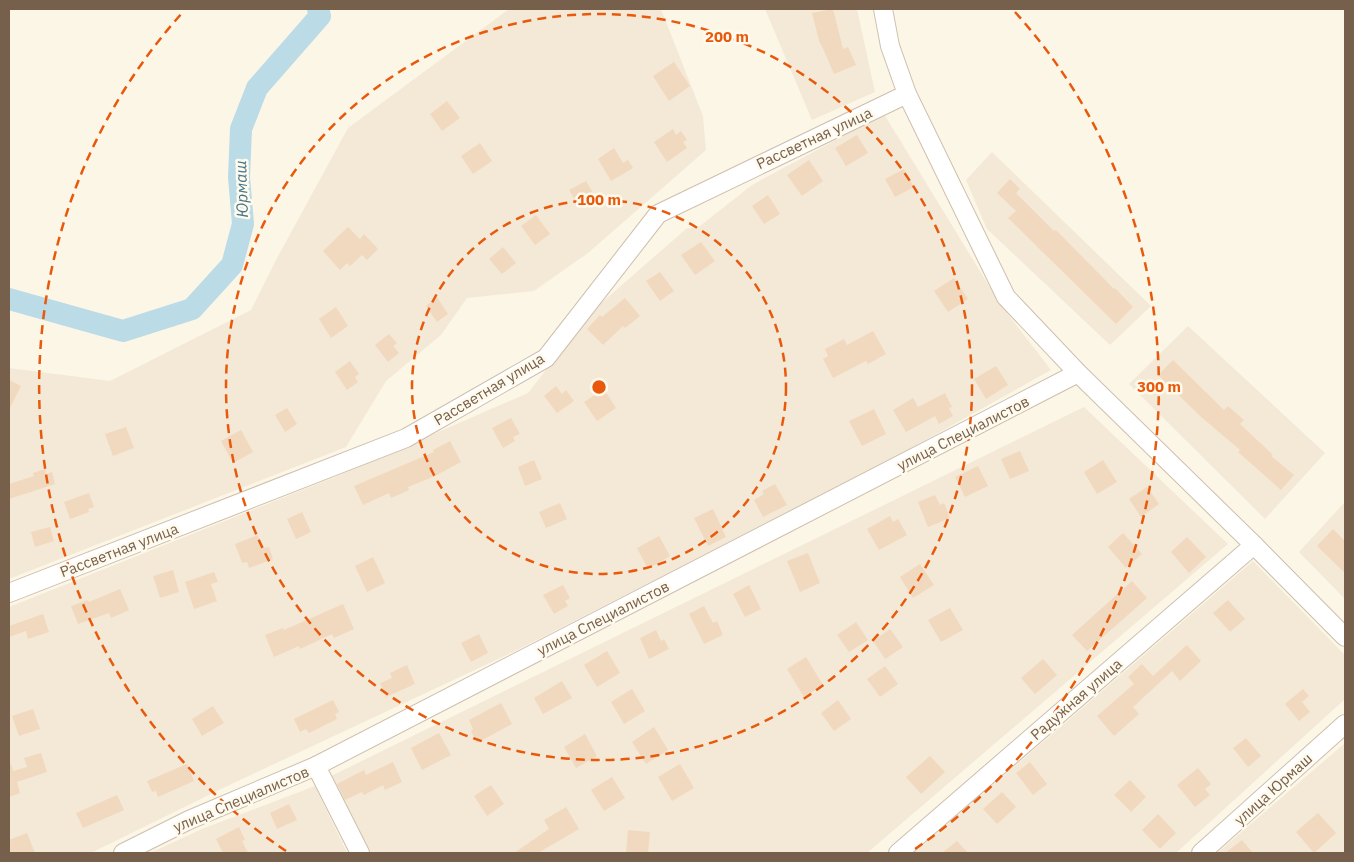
<svg xmlns="http://www.w3.org/2000/svg" width="1354" height="862" font-family="'IBM Plex Sans',sans-serif">
	<style>
		.residential { fill: #f4e9d6 }
		.lines { fill: none; stroke-linecap: round; stroke-linejoin: round }
		.river { stroke: #bbdbe6; stroke-width: 22 }
		.building { fill: #f1d9bf }
		.minor-casing { stroke: #cebfad; stroke-width: 20 }
		.minor { stroke: #fff; stroke-width: 18 }
		.ring { fill: none; stroke: #e8590c; stroke-width: 2.5; stroke-dasharray: 9 6 }
		.labels { text-anchor: middle; dominant-baseline: central; stroke-width: 5; stroke-linejoin: round; paint-order: stroke }
		.street-label { font-size: 15px; fill: #765f4b; stroke: #fffaee }
		.water-label { font-size: 16px; font-style: italic; fill: #457689; stroke: #fffaee }
		.centre { fill: #e8590c; stroke: #fffaee; stroke-width: 2.5 }
		.ring-label { font-size: 15px; text-anchor: middle; font-weight: bold; fill: #e8590c; stroke: #fffaee; stroke-width: 5; stroke-linejoin: round; paint-order: stroke }
	</style>
	<rect width="100%" height="100%" fill="#fcf6e7"/>
	<g class="residential">
		<polygon points="509,9 661,9 703,116 706,150 588,253 534,291 467,298 441,335 386,381 346,447 9,579 9,368 110,381 251,310 276,260 348,128"/>
		<polygon points="765,9 857,9 875,92 812,120"/>
		<polygon points="884,114 1000,304 1051,370 870,471 513,652 221,789 91,853 9,853 9,607 340,475 528,393 591,312 686,229 700,226 752,185"/>
		<polygon points="992,152 1151,306 1110,345 987,229 966,180"/>
		<polygon points="1188,326 1325,453 1265,519 1129,384"/>
		<polygon points="1084,407 1228,544 867,853 368,853 327,778"/>
		<polygon points="1345,502 1345,599 1299,552"/>
		<polygon points="1253,561 1345,655 1345,699 1176,853 914,853"/>
		<polygon points="1345,743 1345,853 1217,853"/>
		<polygon points="315,786 347,853 150,853 202,829"/>
	</g>
	<g class="lines">
		<polyline class="river" points="9,299 123,331 192,309 232,265 243,224 239,177 241,129 257,88 320,16 318,9"/>
	</g>
	<g class="building">
		<polygon points="833,9 843,49 848,47 856,65 834,74 821,44 820,44 812,13"/>
		<polygon points="674,62 690,86 669,101 653,76"/>
		<polygon points="447,101 460,118 442,131 430,114"/>
		<polygon points="673,129 676,135 681,131 687,140 683,142 687,148 667,162 654,142"/>
		<polygon points="857,135 868,153 846,166 835,148"/>
		<polygon points="480,143 492,161 473,174 461,156"/>
		<polygon points="614,148 623,163 628,160 633,168 611,181 598,159"/>
		<polygon points="809,160 823,181 802,196 787,175"/>
		<polygon points="904,169 914,187 895,197 885,179"/>
		<polygon points="1010,179 1020,189 1016,193 1054,231 1056,230 1114,289 1115,288 1133,307 1116,324 1008,218 1016,211 997,193"/>
		<polygon points="586,181 597,200 584,207 580,201 577,203 569,190"/>
		<polygon points="768,195 780,214 764,224 752,206"/>
		<polygon points="536,215 550,234 535,245 521,226"/>
		<polygon points="348,227 360,239 364,234 378,249 367,260 362,255 350,266 347,263 340,270 323,251"/>
		<polygon points="701,242 715,261 695,275 681,255"/>
		<polygon points="503,247 516,263 502,274 489,259"/>
		<polygon points="660,272 674,291 660,301 646,281"/>
		<polygon points="954,278 968,299 948,312 934,291"/>
		<polygon points="437,297 448,314 437,322 426,306"/>
		<polygon points="625,298 640,316 625,328 623,326 603,345 587,329 600,315 602,317"/>
		<polygon points="336,307 348,326 331,338 319,319"/>
		<polygon points="873,331 886,354 868,364 866,361 833,378 823,359 828,356 825,349 844,339 847,345"/>
		<polygon points="389,334 397,343 393,346 399,353 388,362 375,345"/>
		<polygon points="1173,360 1224,410 1228,406 1244,420 1240,424 1273,455 1271,456 1294,475 1281,490 1238,452 1240,450 1200,416 1158,375"/>
		<polygon points="350,361 359,374 355,377 358,382 347,390 335,372"/>
		<polygon points="996,366 1008,385 986,399 974,379"/>
		<polygon points="9,380 21,386 9,410"/>
		<polygon points="556,386 562,394 566,390 574,401 557,413 544,396"/>
		<polygon points="604,389 616,408 597,421 584,402"/>
		<polygon points="945,393 952,407 949,408 953,416 939,424 935,416 906,432 893,410 913,398 918,407"/>
		<polygon points="287,408 297,424 285,432 275,415"/>
		<polygon points="874,409 886,434 862,446 849,421"/>
		<polygon points="511,418 520,434 513,437 515,441 503,448 492,428"/>
		<polygon points="126,427 134,448 113,456 105,434"/>
		<polygon points="241,430 253,452 233,463 221,441"/>
		<polygon points="450,441 461,462 435,476 408,487 409,490 391,498 389,493 363,505 354,486 434,452 433,450"/>
		<polygon points="1020,451 1029,471 1010,479 1001,459"/>
		<polygon points="534,460 542,479 525,486 518,467"/>
		<polygon points="1103,460 1117,482 1097,494 1084,472"/>
		<polygon points="978,466 988,486 965,497 955,477"/>
		<polygon points="45,469 46,474 52,472 55,484 9,499 9,484 34,476 33,473"/>
		<polygon points="775,484 787,505 763,517 754,500 764,494 762,491"/>
		<polygon points="1147,487 1159,504 1141,517 1129,499"/>
		<polygon points="89,493 94,507 88,509 89,512 70,519 64,502"/>
		<polygon points="935,495 940,505 944,503 950,518 928,527 918,502"/>
		<polygon points="560,503 567,519 546,528 539,512"/>
		<polygon points="713,509 726,537 708,546 694,518"/>
		<polygon points="302,512 311,532 296,539 287,519"/>
		<polygon points="890,516 893,522 898,519 907,535 879,550 867,529"/>
		<polygon points="50,527 54,541 35,547 31,532"/>
		<polygon points="1333,529 1345,541 1345,573 1317,546"/>
		<polygon points="1123,533 1142,554 1126,568 1108,547"/>
		<polygon points="258,535 264,548 269,547 273,559 249,568 247,562 242,563 235,544"/>
		<polygon points="659,536 670,556 648,569 637,548"/>
		<polygon points="1187,537 1206,557 1189,573 1171,552"/>
		<polygon points="808,553 820,583 800,592 787,561"/>
		<polygon points="373,557 385,583 367,592 355,566"/>
		<polygon points="920,564 934,585 913,598 900,577"/>
		<polygon points="173,570 179,592 160,598 153,576"/>
		<polygon points="214,572 218,582 211,584 217,601 194,609 185,582"/>
		<polygon points="1132,581 1147,598 1087,651 1072,635"/>
		<polygon points="563,585 570,598 565,601 568,606 554,614 543,595"/>
		<polygon points="749,585 761,609 745,617 733,594"/>
		<polygon points="120,589 129,610 111,618 109,613 78,624 71,606 88,600 89,602"/>
		<polygon points="1228,600 1245,619 1230,632 1213,613"/>
		<polygon points="343,604 354,629 334,638 332,634 300,649 299,646 274,657 265,635 283,628 284,630"/>
		<polygon points="704,606 713,623 717,621 723,635 704,644 689,614"/>
		<polygon points="950,608 963,630 941,642 928,620"/>
		<polygon points="43,614 49,632 28,639 26,631 9,637 9,626"/>
		<polygon points="856,622 868,640 849,652 837,635"/>
		<polygon points="890,629 903,647 885,659 873,641"/>
		<polygon points="656,630 661,641 664,639 669,649 649,659 640,638"/>
		<polygon points="479,634 488,653 471,662 461,643"/>
		<polygon points="1187,645 1201,661 1180,681 1172,671 1133,707 1139,714 1114,736 1097,716 1134,684 1128,677 1142,664 1153,676"/>
		<polygon points="607,651 620,673 597,687 584,665"/>
		<polygon points="806,657 823,685 804,697 787,669"/>
		<polygon points="1043,659 1057,675 1035,694 1021,678"/>
		<polygon points="407,665 415,684 386,697 380,683 392,678 390,673"/>
		<polygon points="885,666 898,684 880,697 867,679"/>
		<polygon points="562,681 572,698 543,714 534,698"/>
		<polygon points="632,689 645,711 624,724 611,702"/>
		<polygon points="1303,689 1309,696 1302,702 1310,712 1299,721 1285,704"/>
		<polygon points="333,700 339,712 335,714 337,719 309,733 306,729 300,732 294,719"/>
		<polygon points="838,700 851,719 834,731 821,713"/>
		<polygon points="501,703 512,724 477,743 471,731 473,729 469,720"/>
		<polygon points="213,706 224,723 202,736 192,719"/>
		<polygon points="33,709 40,729 19,736 12,716"/>
		<polygon points="654,727 668,750 646,764 632,742"/>
		<polygon points="439,733 451,755 422,770 411,748"/>
		<polygon points="585,734 597,756 576,768 564,747"/>
		<polygon points="1246,738 1261,756 1248,767 1233,748"/>
		<polygon points="41,753 47,772 17,782 20,793 9,797 9,764 11,764 13,771 27,767 24,758"/>
		<polygon points="930,756 945,772 921,794 906,777"/>
		<polygon points="393,762 402,782 385,790 383,785 364,795 362,792 345,800 337,784 364,770 366,775"/>
		<polygon points="1030,762 1047,784 1033,795 1016,773"/>
		<polygon points="187,764 194,781 158,797 156,791 152,792 147,781"/>
		<polygon points="680,764 694,788 672,801 658,777"/>
		<polygon points="1198,768 1211,784 1205,789 1210,795 1195,807 1177,785"/>
		<polygon points="612,777 625,798 604,811 591,790"/>
		<polygon points="1130,780 1146,797 1131,812 1114,795"/>
		<polygon points="491,785 504,804 487,816 474,796"/>
		<polygon points="1002,792 1016,807 997,824 983,809"/>
		<polygon points="117,795 124,810 83,828 76,813"/>
		<polygon points="289,804 297,820 277,829 270,813"/>
		<polygon points="566,807 579,829 538,853 514,853 549,829 544,820"/>
		<polygon points="1318,813 1336,833 1314,853 1296,832"/>
		<polygon points="1158,814 1176,833 1160,849 1142,830"/>
		<polygon points="239,827 245,840 242,841 248,853 223,853 216,839"/>
		<polygon points="628,830 650,832 648,853 626,853"/>
		<polygon points="27,833 35,853 9,853 9,840"/>
		<polygon points="1242,840 1253,853 1225,853"/>
		<polygon points="957,841 968,853 942,853"/>
	</g>
	<g class="lines">
		<g class="minor-casing">
			<g id="minor">
				<polyline points="883,9 890,46 907,94 1006,297 1078,373 1254,545 1345,637"/>
				<polyline points="9,593 406,438 546,358 658,214 907,94"/>
				<polyline points="316,766 360,853"/>
				<polyline points="123,853 189,820 316,766 1078,373"/>
				<polyline points="898,853 1254,545"/>
				<polyline points="1201,853 1345,724"/>
			</g>
		</g>
		<use href="#minor" class="minor"/>
	</g>
	<g class="ring">
		<circle cx="599" cy="387" r="187"/>
		<circle cx="599" cy="387" r="373"/>
		<path d="M286 851A560 560 0 0 1 183 12M1015 12A560 560 0 0 1 912 851"/>
	</g>
	<g class="labels">
		<g class="street-label">
			<text transform="translate(814 138) rotate(-25)">Рассветная улица</text>
			<text transform="translate(489 389) rotate(-31)">Рассветная улица</text>
			<text transform="translate(963 433) rotate(-27)">улица Специалистов</text>
			<text transform="translate(119 550) rotate(-21)">Рассветная улица</text>
			<text transform="translate(603 618) rotate(-27)">улица Специалистов</text>
			<text transform="translate(1076 699) rotate(-41)">Радужная улица</text>
			<text transform="translate(1273 789) rotate(-42)">улица Юрмаш</text>
			<text transform="translate(241 799) rotate(-23)">улица Специалистов</text>
		</g>
		<g class="water-label">
			<text transform="translate(241 189) rotate(-92)">Юрмаш</text>
		</g>
	</g>
	<circle cx="599" cy="387" r="8" class="centre"/>
	<g class="ring-label">
		<text x="727" y="42">200 m</text>
		<text x="599" y="205">100 m</text>
		<text x="1159" y="392">300 m</text>
	</g>
	<rect width="1354" height="862" fill="none" stroke="#765f4b" stroke-width="20"/>
</svg>
